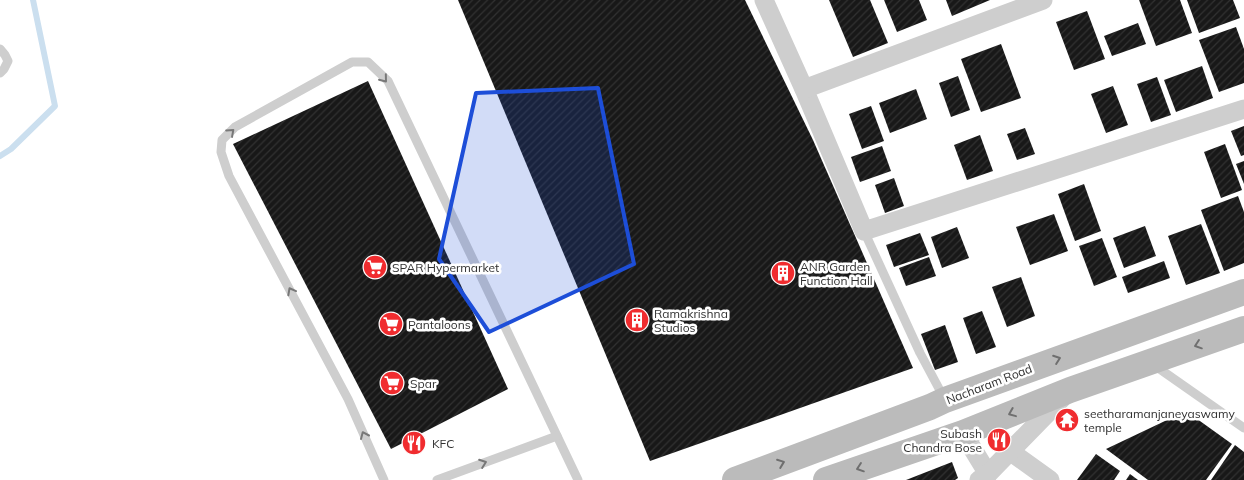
<svg xmlns="http://www.w3.org/2000/svg" width="1244" height="480" font-family="Mulish,sans-serif">
	<style>
		.lines { fill: none; stroke-linecap: round; stroke-linejoin: round }
		.stream { stroke: #cbdfef; stroke-width: 6 }
		.building { fill: url(#building-hatch) }
		.service { stroke: #cecece; stroke-width: 9 }
		.minor { stroke: #cecece; stroke-width: 19 }
		.secondary { stroke: #bbb; stroke-width: 26 }
		.oneway { stroke: #787878 }
		.oneway2 { stroke: #6f6f6f }
		.marked { fill: #1d4ed8; fill-opacity: 0.2; stroke: #1d4ed8; stroke-width: 4; stroke-linejoin: round }
		.labels { text-anchor: middle; dominant-baseline: central; stroke-width: 5; stroke-linejoin: round; paint-order: stroke }
		.poi-label { font-size: 12px; fill: #313131; stroke: #fff; text-anchor: start }
		.street-label { font-size: 12px; fill: #313131; stroke: #fff }
	</style>
	<defs>
		<pattern id="building-hatch" width="6" height="6" patternUnits="userSpaceOnUse" patternTransform="scale(1.25)"><rect width="6" height="6" fill="#181818"/><path d="M-1 1l2-2M0 6l6-6M5 7l2-2" fill="none" stroke="#313131"/></pattern>
	</defs>
	<rect width="100%" height="100%" fill="#fff"/>
	<g class="lines">
		<polyline class="stream" points="0,156 11,149 55,106 33,0"/>
	</g>
	<g class="building">
		<polygon points="458,0 745,0 813,140 913,368 650,461"/>
		<polygon points="829,0 870,0 888,43 853,57"/>
		<polygon points="884,0 919,0 927,20 897,32"/>
		<polygon points="946,0 990,0 952,16"/>
		<polygon points="1139,0 1180,0 1192,33 1156,46"/>
		<polygon points="1187,0 1233,0 1240,18 1199,33"/>
		<polygon points="1087,11 1105,59 1074,70 1056,22"/>
		<polygon points="1138,23 1146,44 1112,56 1104,36"/>
		<polygon points="1236,27 1244,49 1244,83 1219,92 1199,40"/>
		<polygon points="1001,44 1021,98 981,112 961,59"/>
		<polygon points="1202,66 1213,98 1176,112 1164,80"/>
		<polygon points="958,76 970,110 951,117 939,83"/>
		<polygon points="1157,77 1171,115 1151,122 1137,84"/>
		<polygon points="368,81 508,389 391,449 233,144"/>
		<polygon points="1113,86 1128,125 1106,133 1091,94"/>
		<polygon points="916,89 927,119 890,133 879,103"/>
		<polygon points="871,106 884,141 862,149 849,114"/>
		<polygon points="1244,126 1244,155 1241,156 1231,131"/>
		<polygon points="1025,128 1035,154 1017,160 1007,134"/>
		<polygon points="980,135 993,171 967,180 954,145"/>
		<polygon points="1225,144 1242,190 1221,198 1204,152"/>
		<polygon points="882,146 891,171 860,182 851,157"/>
		<polygon points="1244,161 1244,184 1236,164"/>
		<polygon points="894,178 904,206 885,213 875,185"/>
		<polygon points="1084,184 1101,231 1075,241 1058,194"/>
		<polygon points="1238,196 1244,212 1244,263 1224,271 1201,210"/>
		<polygon points="1054,214 1068,251 1030,265 1016,227"/>
		<polygon points="1201,224 1220,273 1186,285 1168,236"/>
		<polygon points="1145,226 1156,256 1124,268 1113,238"/>
		<polygon points="957,227 969,258 942,268 931,237"/>
		<polygon points="920,233 929,255 894,267 886,245"/>
		<polygon points="1102,238 1117,277 1094,286 1079,246"/>
		<polygon points="929,257 936,276 906,286 899,268"/>
		<polygon points="1164,261 1170,278 1128,293 1122,277"/>
		<polygon points="1021,277 1035,316 1007,327 992,287"/>
		<polygon points="982,311 996,347 976,354 963,318"/>
		<polygon points="945,325 958,362 935,370 921,334"/>
		<polygon points="1186,411 1232,444 1206,480 1148,480 1106,449"/>
		<polygon points="1235,445 1244,452 1244,480 1211,480"/>
		<polygon points="1096,454 1120,471 1114,480 1077,480"/>
		<polygon points="952,462 958,478 955,480 906,480"/>
		<polygon points="1130,474 1138,480 1126,480"/>
	</g>
	<g class="lines">
		<g class="service">
			<polyline points="0,49 5,55 8,61 4,69 0,73"/>
			<polyline points="864,231 920,353 944,398"/>
			<polyline points="1154,365 1244,428"/>
			<polyline points="384,480 348,399 229,176 221,152 222,140 235,127 352,62 368,62 388,81 578,480"/>
			<polyline points="437,480 557,436"/>
		</g>
		<g class="minor">
			<polyline points="764,0 804,89 864,231 1244,109"/>
			<polyline points="804,89 1043,0"/>
			<polyline points="963,433 988,474"/>
			<polyline points="1011,452 1050,480"/>
			<polyline points="979,480 988,474 1066,394"/>
		</g>
		<g class="secondary">
			<polyline points="735,480 930,407 945,400 1244,292"/>
			<polyline points="826,480 963,433 1070,390 1244,329"/>
		</g>
	</g>
	<defs><path id="oneway-chevron" d="M-2-3.5L2.5 0L-2 3.5" fill="none" stroke-width="1.6" stroke-linecap="round" stroke-linejoin="round" transform="scale(1.25)"/></defs>
	<g class="oneway">
		<use href="#oneway-chevron" transform="translate(384 79) rotate(51)"/>
		<use href="#oneway-chevron" transform="translate(231 132) rotate(-42)"/>
		<use href="#oneway-chevron" transform="translate(291 291) rotate(-118)"/>
		<use href="#oneway-chevron" transform="translate(364 435) rotate(-114)"/>
		<use href="#oneway-chevron" transform="translate(483 463) rotate(-20)"/>
	</g>
	<g class="oneway2">
		<use href="#oneway-chevron" transform="translate(1198 345) rotate(161)"/>
		<use href="#oneway-chevron" transform="translate(1057 359) rotate(-20)"/>
		<use href="#oneway-chevron" transform="translate(1012 413) rotate(158)"/>
		<use href="#oneway-chevron" transform="translate(781 463) rotate(-21)"/>
		<use href="#oneway-chevron" transform="translate(860 468) rotate(161)"/>
	</g>
	<path class="marked" d="M 598,88 L 634,264 L 489,332 L 439,259 L 476,93 Z"/>
	<defs>
		<g id="supermarket-disc" transform="scale(1.25)"><circle r="9.5" fill="#f02c2f" stroke="#fff"/><path d="M-6-5.5h2.5l.6 2H6L4.5 2H-2.5L-4.4-4H-6ZM-1.5 3.2a1.3 1.3 0 1 0 .1 0ZM3 3.2a1.3 1.3 0 1 0 .1 0Z" fill="#fff"/></g>
		<g id="building-disc" transform="scale(1.25)"><circle r="9.5" fill="#f02c2f" stroke="#fff"/><path d="M-4-6H4V6H1V3H-1V6H-4ZM-2.5-4.3h1.7v1.8h-1.7ZM.8-4.3h1.7v1.8H.8ZM-2.5-1h1.7V.8h-1.7ZM.8-1h1.7V.8H.8Z" fill="#fff"/></g>
		<g id="temple-disc" transform="scale(1.25)"><circle r="9.5" fill="#f02c2f" stroke="#fff"/><path d="M0-6L5-2H3V0L6.5 2.5H4V6H1.5V3h-3V6H-4V2.5H-6.5L-3 0V-2H-5Z" fill="#fff"/></g>
		<g id="restaurant-disc" transform="scale(1.25)"><circle r="9.5" fill="#f02c2f" stroke="#fff"/><path d="M-5-6h1v4h1v-4h1v4h1v-4h1v5L-1.5 .5V6h-2V.5L-5-1ZM5-6V6H3V1.5H1.5Q1.5-4 5-6Z" fill="#fff"/></g>
	</defs>
	<g fill-rule="evenodd">
		<use href="#supermarket-disc" x="375" y="267"/>
		<use href="#building-disc" x="783" y="273"/>
		<use href="#building-disc" x="637" y="320"/>
		<use href="#supermarket-disc" x="391" y="324"/>
		<use href="#supermarket-disc" x="392" y="383"/>
		<use href="#temple-disc" x="1067" y="420"/>
		<use href="#restaurant-disc" x="999" y="440"/>
		<use href="#restaurant-disc" x="414" y="443"/>
	</g>
	<g class="labels">
		<g class="poi-label">
			<text x="800" y="266">ANR Garden<tspan x="800" dy="14">Function Hall</tspan></text>
			<text x="392" y="267">SPAR Hypermarket</text>
			<text x="654" y="313">Ramakrishna<tspan x="654" dy="14">Studios</tspan></text>
			<text x="408" y="324">Pantaloons</text>
			<text x="410" y="383">Spar</text>
			<text x="1084" y="413">seetharamanjaneyaswamy<tspan x="1084" dy="14">temple</tspan></text>
			<text x="982" y="433" text-anchor="end">Subash<tspan x="982" dy="14">Chandra Bose</tspan></text>
			<text x="432" y="443">KFC</text>
		</g>
		<g class="street-label">
			<text transform="translate(989 384) rotate(-21)">Nacharam Road</text>
		</g>
	</g>
</svg>
